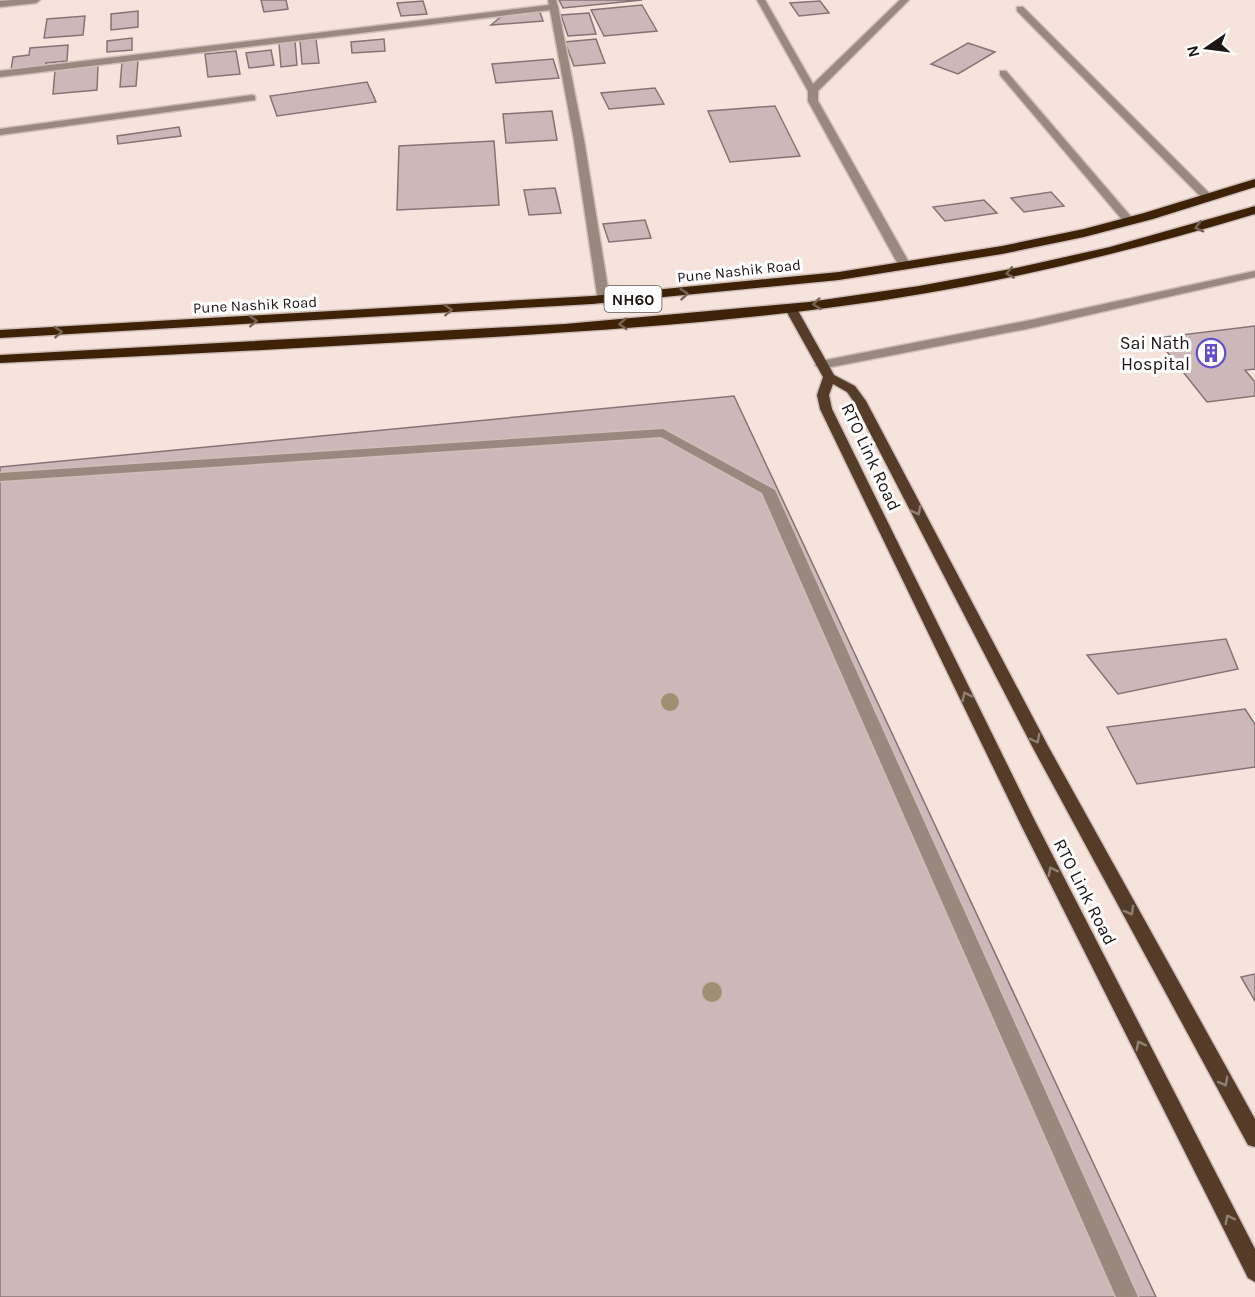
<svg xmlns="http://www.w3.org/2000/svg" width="1255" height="1297" font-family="Karla,sans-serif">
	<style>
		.building { fill: #ccb8b9; stroke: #867474; stroke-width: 1.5 }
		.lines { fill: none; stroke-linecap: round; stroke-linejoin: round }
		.minor-casing { stroke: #cfbeb8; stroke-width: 3 }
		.major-casing { stroke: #cfbeb8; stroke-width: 3 }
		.highway-casing { stroke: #cfbeb8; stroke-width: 3 }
		.minor { fill: #98887d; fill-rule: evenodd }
		.major { fill: #553c28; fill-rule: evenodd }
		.highway { fill: #3d2208; fill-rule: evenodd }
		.tree { fill: #a18d70 }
		.oneway { stroke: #776452 }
		.oneway2 { stroke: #908073 }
		.labels { text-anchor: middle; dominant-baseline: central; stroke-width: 6; stroke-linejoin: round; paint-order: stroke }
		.far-street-label { font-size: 15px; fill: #1c1614; stroke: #fff }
		.shield { fill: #fff; stroke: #605c5a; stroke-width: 1.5 }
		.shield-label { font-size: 16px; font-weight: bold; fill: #1c1614 }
		.poi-label { font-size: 18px; fill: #1c1614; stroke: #fff; text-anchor: end }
		.street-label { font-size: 18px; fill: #1c1614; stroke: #fff }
	</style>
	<rect width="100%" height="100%" fill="#f6e3dc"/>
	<g class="building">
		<polygon points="261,0 286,0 288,9 264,12"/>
		<polygon points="559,0 642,0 563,8"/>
		<polygon points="423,1 427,14 401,16 397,3"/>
		<polygon points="820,1 829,13 799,16 790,3"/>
		<polygon points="642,5 657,31 604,36 591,10"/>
		<polygon points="138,11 138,27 111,30 111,14"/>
		<polygon points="540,12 543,21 491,25 503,15"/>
		<polygon points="589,13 596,34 568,36 561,15"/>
		<polygon points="85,16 83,35 44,38 47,19"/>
		<polygon points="132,38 132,50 107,52 107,41"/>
		<polygon points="316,39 319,63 302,64 300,41"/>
		<polygon points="384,39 385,51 352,53 351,42"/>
		<polygon points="596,39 605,63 574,66 565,42"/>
		<polygon points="295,41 297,65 281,67 279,43"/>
		<polygon points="968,43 995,52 958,74 931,64"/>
		<polygon points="68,45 67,61 46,63 45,67 11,70 13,57 29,55 30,48"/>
		<polygon points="271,50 274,65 249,68 246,53"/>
		<polygon points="236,51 240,74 208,77 205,54"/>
		<polygon points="553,59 559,78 496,83 492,64"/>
		<polygon points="138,61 136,86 120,87 122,62"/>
		<polygon points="98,65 97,90 53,94 55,70"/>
		<polygon points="367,82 376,102 277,116 270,96"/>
		<polygon points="655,88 664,104 609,109 601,93"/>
		<polygon points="775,106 800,156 730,162 708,111"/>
		<polygon points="552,111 557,140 506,143 503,114"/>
		<polygon points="179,127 181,136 118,144 117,136"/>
		<polygon points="494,141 499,205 397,210 399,146"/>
		<polygon points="555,188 561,213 529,215 524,190"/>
		<polygon points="1051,192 1064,206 1024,212 1011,198"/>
		<polygon points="984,200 997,213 945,221 933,207"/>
		<polygon points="645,220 651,238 609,242 603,224"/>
		<polygon points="1255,326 1255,369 1245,370 1255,382 1255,396 1207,402 1156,338"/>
		<polygon points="734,396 1156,1297 0,1297 0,467"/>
		<polygon points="1226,639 1238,669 1118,694 1087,655"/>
		<polygon points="1245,709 1255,724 1255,767 1137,784 1107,727"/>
		<polygon points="1255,974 1255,1001 1241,977"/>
	</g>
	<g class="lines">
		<g class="minor-casing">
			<g id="minor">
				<polygon points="13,0 40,0 36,3 0,7 0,1"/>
				<polygon points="548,0 556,0 558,7 584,140 610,301 604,304 598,301 574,140 550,10 0,77 0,71 549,5"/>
				<polygon points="757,0 765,0 813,84 900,0 909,0 818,91 818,101 911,266 909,268 905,269 899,266 808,101 808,91"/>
				<polygon points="1017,7 1023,7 1212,196 1212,200 1204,200 1017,11"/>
				<polygon points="1000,71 1006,71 1133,219 1133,223 1125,223 1000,75"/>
				<polygon points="252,95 255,96 255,100 0,135 0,129"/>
				<polygon points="1255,271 1255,277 1031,328 821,369 815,365 821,361 1031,320"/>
				<polygon points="663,429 775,490 1138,1297 1116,1297 762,493 661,437 0,481 0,473"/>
			</g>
		</g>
		<g class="major-casing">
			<polygon id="major" points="790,304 796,307 834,375 855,386 866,401 1048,746 1255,1119 1255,1147 1248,1145 1033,748 854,402 847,392 833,384 829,395 832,409 1036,823 1255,1249 1255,1282 1248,1278 1020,823 820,409 817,395 823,377 784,307"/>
		</g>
		<g class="highway-casing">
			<g id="highway">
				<polygon points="1255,179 1255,187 1153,219 1084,237 1002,254 839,280 592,304 0,338 0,330 592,296 839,272 1002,246 1084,229 1144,213"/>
				<path d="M 1255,206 L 1255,214 C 1145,247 1034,275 921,294 C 768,320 613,330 458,339 C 305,348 153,356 0,363 L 0,355 L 565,324 L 809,302 L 919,286 L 1016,268 L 1110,247 Z"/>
			</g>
		</g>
		<use href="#minor" class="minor"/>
		<use href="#major" class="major"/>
		<use href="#highway" class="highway"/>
	</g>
	<g class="tree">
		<circle cx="670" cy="702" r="9"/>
		<circle cx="712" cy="992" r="10"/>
	</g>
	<defs><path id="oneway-chevron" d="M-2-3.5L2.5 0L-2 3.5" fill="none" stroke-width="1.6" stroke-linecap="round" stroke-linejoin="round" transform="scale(1.5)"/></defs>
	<g class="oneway">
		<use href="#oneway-chevron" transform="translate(1199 227) rotate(165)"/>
		<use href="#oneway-chevron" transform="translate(1010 273) rotate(169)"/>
		<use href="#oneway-chevron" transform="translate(684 294) rotate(-5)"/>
		<use href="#oneway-chevron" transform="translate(817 304) rotate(173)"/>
		<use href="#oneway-chevron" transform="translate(448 310) rotate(-3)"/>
		<use href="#oneway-chevron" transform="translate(253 321) rotate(-3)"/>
		<use href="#oneway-chevron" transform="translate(623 324) rotate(176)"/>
		<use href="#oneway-chevron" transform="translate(58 332) rotate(-3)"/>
	</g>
	<g class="oneway2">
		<use href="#oneway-chevron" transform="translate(917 511) rotate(63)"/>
		<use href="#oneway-chevron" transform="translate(966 696) rotate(-116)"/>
		<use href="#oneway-chevron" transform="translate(1036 739) rotate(62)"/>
		<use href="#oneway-chevron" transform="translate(1052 871) rotate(-117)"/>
		<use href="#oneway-chevron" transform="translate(1130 911) rotate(61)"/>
		<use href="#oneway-chevron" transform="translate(1140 1045) rotate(-117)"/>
		<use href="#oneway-chevron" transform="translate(1224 1082) rotate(61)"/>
		<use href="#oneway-chevron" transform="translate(1229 1219) rotate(-117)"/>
	</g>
	<defs>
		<g id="building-ring" transform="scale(1.5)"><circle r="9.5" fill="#fff" stroke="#634fc8" stroke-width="1.5"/><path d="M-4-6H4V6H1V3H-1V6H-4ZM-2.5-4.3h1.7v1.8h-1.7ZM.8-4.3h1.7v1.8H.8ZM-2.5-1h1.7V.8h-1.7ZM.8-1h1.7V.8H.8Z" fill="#634fc8"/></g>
	</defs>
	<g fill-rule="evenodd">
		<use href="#building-ring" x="1211" y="353"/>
	</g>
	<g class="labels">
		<g class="far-street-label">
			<text transform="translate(739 271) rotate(-6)">Pune Nashik Road</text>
			<text transform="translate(255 305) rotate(-3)">Pune Nashik Road</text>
		</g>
		<rect class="shield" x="604.5" y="286" width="57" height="26" rx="4.5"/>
		<g class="shield-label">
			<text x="633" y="299">NH60</text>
		</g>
		<g class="poi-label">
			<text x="1190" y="343">Sai Nath<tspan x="1190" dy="21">Hospital</tspan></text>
		</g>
		<g class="street-label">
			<text transform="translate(871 457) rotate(65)">RTO Link Road</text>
			<text transform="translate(1085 892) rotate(63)">RTO Link Road</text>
		</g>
	</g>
	<g transform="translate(1207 48) rotate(256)" stroke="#ffffff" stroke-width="4.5" paint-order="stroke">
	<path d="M0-4.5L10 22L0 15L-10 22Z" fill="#1c1614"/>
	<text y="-9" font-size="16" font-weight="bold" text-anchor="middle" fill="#1c1614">N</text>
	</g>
</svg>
